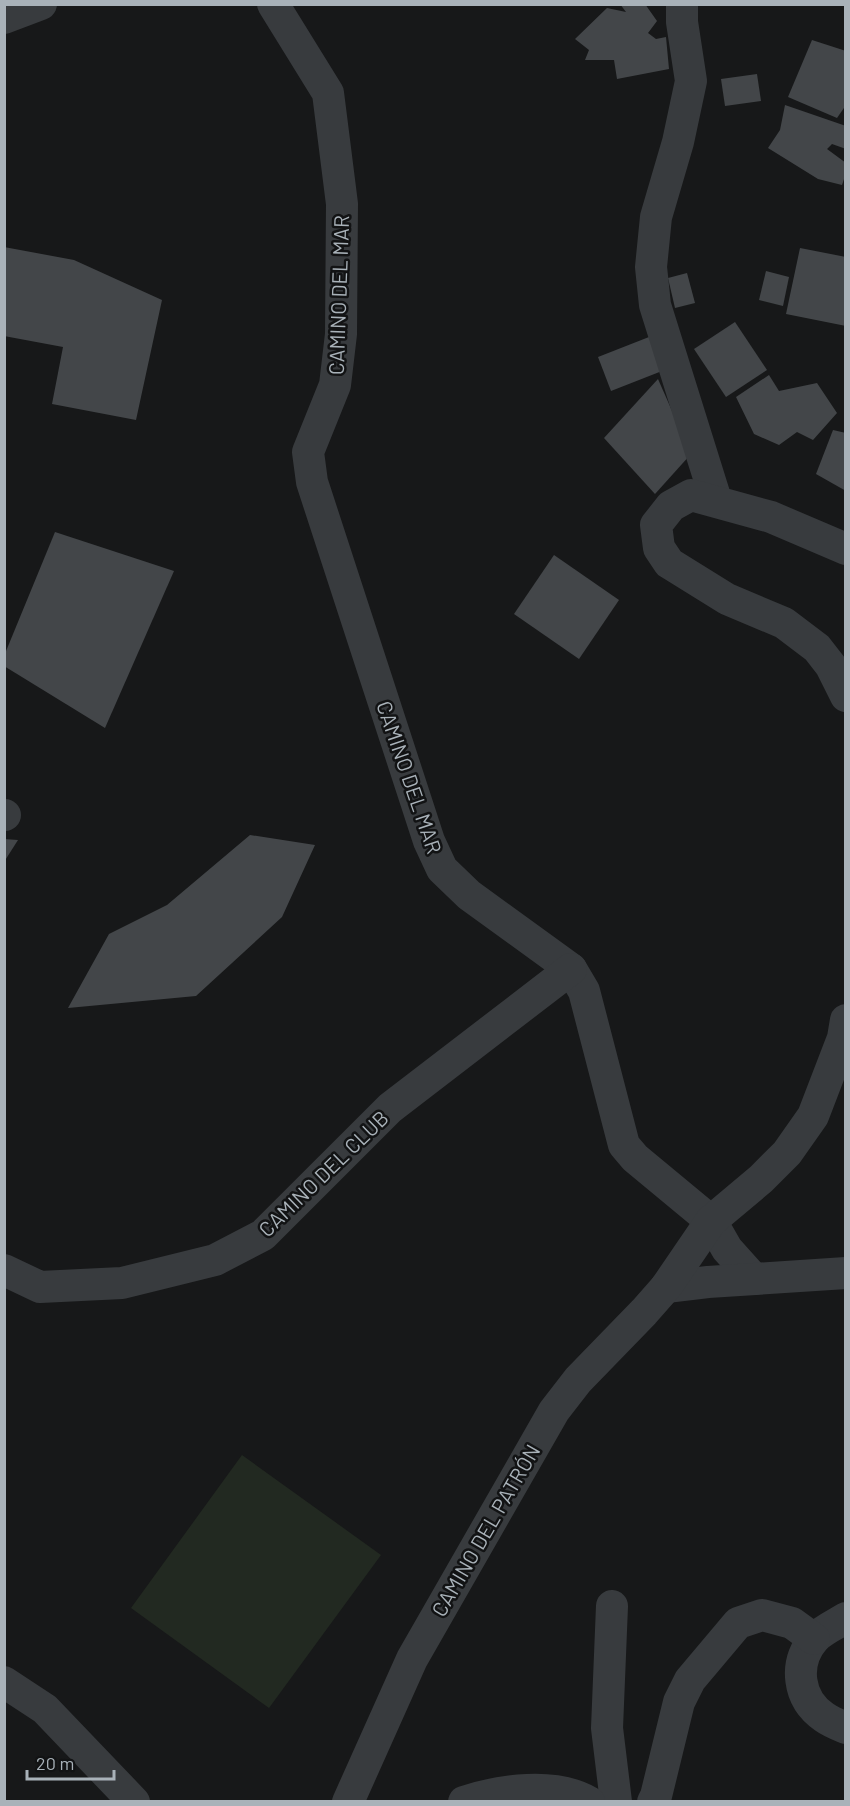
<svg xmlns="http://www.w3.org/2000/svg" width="850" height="1806" font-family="Barlow,sans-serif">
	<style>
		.green { fill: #222921 }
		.building { fill: #434649 }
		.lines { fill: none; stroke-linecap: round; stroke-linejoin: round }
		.minor { stroke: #383b3e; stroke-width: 32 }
		.labels { text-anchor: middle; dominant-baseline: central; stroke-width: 5; stroke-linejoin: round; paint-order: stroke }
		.street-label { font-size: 21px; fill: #a9b2b9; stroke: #121314 }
	</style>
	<rect width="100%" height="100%" fill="#171819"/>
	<polygon class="green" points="242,1455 381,1555 269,1708 131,1608"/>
	<g class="building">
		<polygon points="620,4 645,4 657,21 648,33 656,39 666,37 669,69 617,79 614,60 585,60 589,50 575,39 607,8 626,12"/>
		<polygon points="812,40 846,51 846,105 837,118 788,97"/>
		<polygon points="757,74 761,101 725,106 721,79"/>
		<polygon points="785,105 846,126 846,149 832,144 827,149 846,163 846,173 842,185 818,179 768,148 780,130"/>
		<polygon points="4,247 74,260 162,300 136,420 52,404 63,347 4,336"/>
		<polygon points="800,248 846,257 846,326 786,314"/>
		<polygon points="766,271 789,277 783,306 759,300"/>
		<polygon points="687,273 695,303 675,308 668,278"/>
		<polygon points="735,322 767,370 726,397 694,349"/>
		<polygon points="649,337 662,371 611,391 598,357"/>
		<polygon points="769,375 779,391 817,383 837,413 813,440 797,432 779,445 754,434 736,397"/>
		<polygon points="658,379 691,454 655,494 604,438"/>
		<polygon points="833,430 846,433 846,491 816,474"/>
		<polygon points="55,532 174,571 105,728 4,666 4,656"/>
		<polygon points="554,555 619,600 579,659 514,614"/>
		<polygon points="250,835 315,845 282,917 196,996 68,1008 109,934 167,905"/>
		<polygon points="4,839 18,840 4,862"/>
	</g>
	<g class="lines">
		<g class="minor">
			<polyline points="273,4 328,93 342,204 341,334 335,385 308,452 312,482 429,841 442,869 469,895 571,969 584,991 624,1145 635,1158 711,1221 727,1249 754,1279"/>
			<polyline points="682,4 682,22 691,81 678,142 656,217 651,267 655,305 716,500"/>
			<polyline points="4,18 41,4"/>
			<polyline points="846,549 771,517 691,495 671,506 656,525 659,548 669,563 727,599 784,623 817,648 831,666 846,696"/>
			<polyline points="4,815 5,815"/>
			<polyline points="4,1270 40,1287 122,1283 215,1260 263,1235 390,1108 571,969"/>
			<polyline points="666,1287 708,1282 846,1273"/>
			<polyline points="612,1606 607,1728 616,1802"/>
			<path d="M 846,1618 C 836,1624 821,1631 814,1639 C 793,1664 798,1699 824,1717 C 831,1722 839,1725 846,1728"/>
			<polyline points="4,1682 45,1709 134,1802"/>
			<polyline points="348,1802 412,1659 554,1411 578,1380 644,1312 666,1287 711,1221 761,1179 787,1153 813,1116 843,1038 846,1020"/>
			<path d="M 464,1802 C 499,1790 555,1782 589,1802"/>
			<polyline points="653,1802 656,1796 679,1702 690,1680 738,1623 762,1615 792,1623 814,1639"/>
		</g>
	</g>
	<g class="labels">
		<g class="street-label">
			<text transform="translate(338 295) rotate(-88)">CAMINO DEL MAR</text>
			<text transform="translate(410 777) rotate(71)">CAMINO DEL MAR</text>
			<text transform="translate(323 1173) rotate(-44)">CAMINO DEL CLUB</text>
			<text transform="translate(485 1530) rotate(-60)">CAMINO DEL PATRÓN</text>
		</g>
	</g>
	<rect width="850" height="1806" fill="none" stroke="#a9b2b9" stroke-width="12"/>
	<path d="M27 1770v9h87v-9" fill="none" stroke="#a9b2b9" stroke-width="3"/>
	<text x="36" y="1770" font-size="18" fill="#a9b2b9" stroke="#121314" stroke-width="4.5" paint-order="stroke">20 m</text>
</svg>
